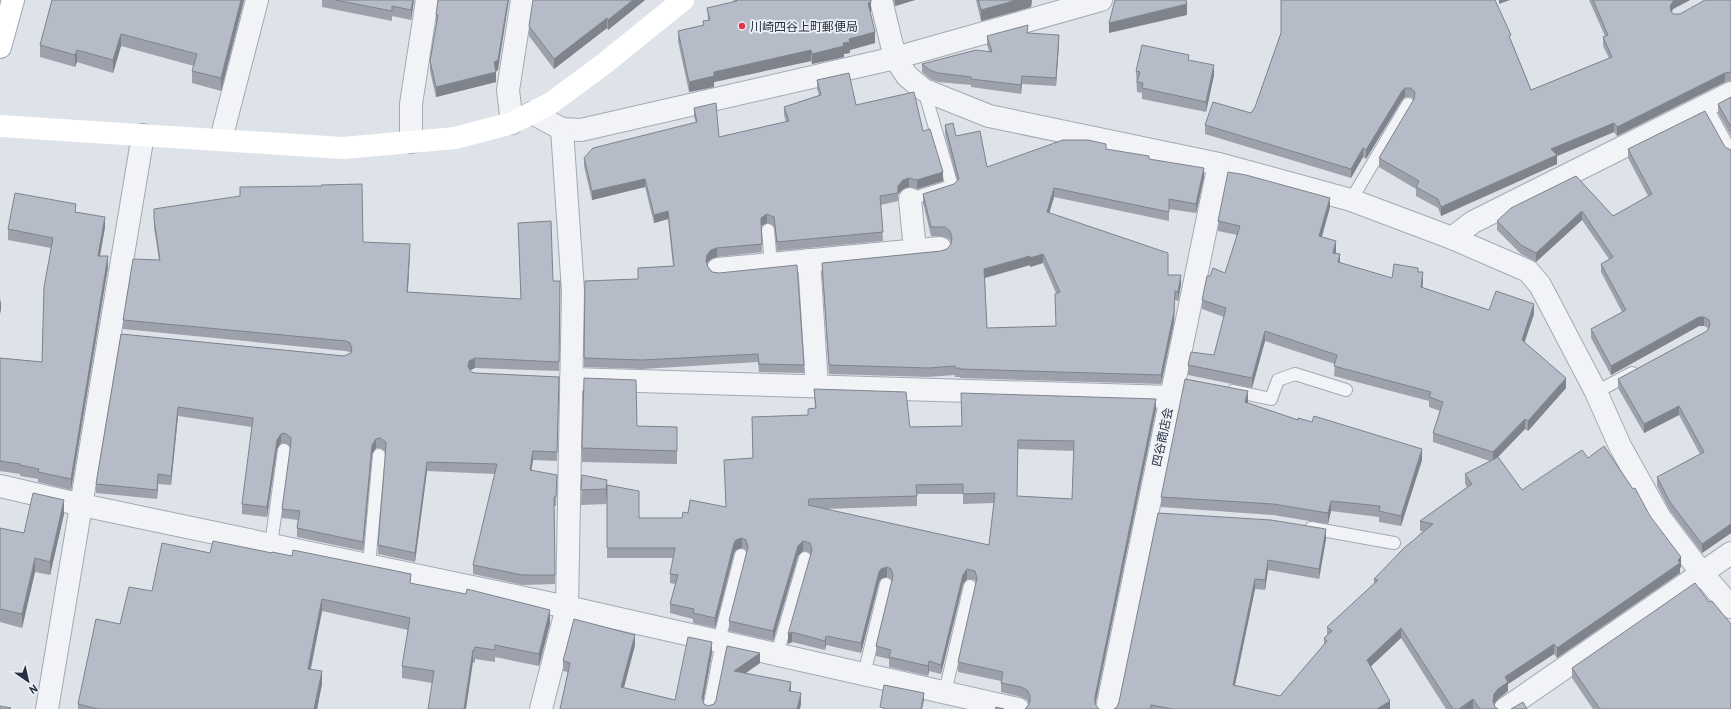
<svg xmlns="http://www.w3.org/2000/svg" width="1731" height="709" font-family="'PT Sans','Noto Sans JP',sans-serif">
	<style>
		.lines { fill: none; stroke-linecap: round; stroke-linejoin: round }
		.lane-casing { stroke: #a3a9b4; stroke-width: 14 }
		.street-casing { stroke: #a3a9b4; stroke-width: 24 }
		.primary-casing { stroke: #9ca6b6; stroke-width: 24 }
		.lane { stroke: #f1f3f7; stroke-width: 12 }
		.street { stroke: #f1f3f7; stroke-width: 22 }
		.secondary { stroke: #fff; stroke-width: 22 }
		.primary { stroke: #fff; stroke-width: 22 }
		.wall { fill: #9ca1ab; fill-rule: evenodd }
		.shaded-wall { fill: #7f838b }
		.building { fill: #b5bbc7; stroke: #7f838b; fill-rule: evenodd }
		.poi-dot { fill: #dd354d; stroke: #eef1f7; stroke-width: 1.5 }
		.labels { text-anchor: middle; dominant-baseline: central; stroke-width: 3.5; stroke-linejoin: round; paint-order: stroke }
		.poi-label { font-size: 12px; fill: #253042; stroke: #eef1f7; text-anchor: start }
		.street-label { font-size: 12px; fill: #253042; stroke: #eef1f7 }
	</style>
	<rect width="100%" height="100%" fill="#dee2e9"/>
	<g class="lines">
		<g class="lane-casing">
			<g id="lane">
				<polyline points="1706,106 1731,152"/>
				<polyline points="910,199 952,186 924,90"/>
				<polyline points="1351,200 1408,104"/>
				<polyline points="768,230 771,264"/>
				<polyline points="1233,391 1271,399 1278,380 1295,374 1346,390"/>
				<polyline points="1596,392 1632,373"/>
				<polyline points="1311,528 1394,543"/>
				<polyline points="271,545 284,450"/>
				<polyline points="369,565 379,455"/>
				<polyline points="719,641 741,555"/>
				<polyline points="777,654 805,558"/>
				<polyline points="864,674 886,584"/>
				<polyline points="945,692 970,586"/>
				<polyline points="709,709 722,642"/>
			</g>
		</g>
		<g class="street-casing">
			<g id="street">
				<polyline points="881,0 895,58 907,76 924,90 989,116 1219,164 1351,200 1452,238 1528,271 1540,285 1596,392 1620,446 1660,518 1701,572 1731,607"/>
				<polyline points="532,113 562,129 581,130 895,58 1101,0"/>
				<polyline points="512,123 508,90 522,0"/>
				<polyline points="221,139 257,0"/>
				<polyline points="411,142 411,104 427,0"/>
				<polyline points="910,199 915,250"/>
				<polyline points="1452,238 1473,222 1731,93"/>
				<polyline points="809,260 817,387"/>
				<polyline points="718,269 940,248"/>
				<polyline points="571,379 1171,397"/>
				<polyline points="0,486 82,505 567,607 1018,709"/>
				<polyline points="47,709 143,135"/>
				<polyline points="541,709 567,607 573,291 562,129"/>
				<polyline points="1107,709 1219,164"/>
				<polyline points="1505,709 1731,553"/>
			</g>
		</g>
		<g class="primary-casing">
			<polyline id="primary" points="0,47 13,0"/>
		</g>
		<use href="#lane" class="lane"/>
		<use href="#street" class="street"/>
		<polyline class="secondary" points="0,126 343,148 455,138 512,123 551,103 605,63 683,0"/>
		<use href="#primary" class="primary"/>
	</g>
	<g class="wall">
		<polygon points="52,0 244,0 221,91 192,83 192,71 194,66 121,46 113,73 77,62 75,67 40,57 40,45"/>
		<polygon points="322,0 414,0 411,20 392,16 392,21 322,7"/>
		<polygon points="438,0 498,70 496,71 496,82 436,97 430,71 430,61 436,25 436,15"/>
		<polygon points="645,0 608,30 607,28 554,69 529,36 529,26"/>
		<polygon points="733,0 871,0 871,13 870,13 875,43 850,50 850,53 844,54 844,57 812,64 811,61 714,82 714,87 689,92 678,41 678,31 703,25 703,21 708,20 707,8 734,2"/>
		<polygon points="893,0 915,0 895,6"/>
		<polygon points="976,0 1032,0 1031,7 981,21"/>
		<polygon points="1589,0 1690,0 1673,9 1672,12 1673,14 1680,14 1731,0 1731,81 1725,82 1617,136 1614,132 1557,156 1557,164 1441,216 1438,208 1416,196 1416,189 1379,167 1379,158 1414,100 1411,97 1405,97 1402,100 1366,159 1363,157 1351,178 1205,134 1205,125 1251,113 1255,107 1281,33 1511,40 1531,90 1609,58 1603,46 1603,37 1605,36"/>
		<polygon points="1028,33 1059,43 1056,86 1022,84 1021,94 971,87 971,85 938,82 930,79 922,72 922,64 989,51 987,45 987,36"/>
		<polygon points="1189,60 1214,75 1206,112 1142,99 1142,93 1137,92 1136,71"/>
		<polygon points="817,80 856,105 923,131 943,181 917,189 909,187 903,189 898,194 898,201 881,205 883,241 777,251 774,226 767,223 761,226 761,228 762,252 717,257 711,259 707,263 708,267 804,365 804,373 759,372 758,362 642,369 584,367 585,281 638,279 638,268 673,266 668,219 654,223 645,187 592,200 584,166 584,158 696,123 694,117 694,108 719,137 786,122 784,115 784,107 819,95 817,89"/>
		<polygon points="1731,97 1731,136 1718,113 1718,104"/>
		<path d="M 945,125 L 987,167 L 1106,149 L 1149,159 L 1204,177 L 1196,213 L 1169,209 L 1169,221 L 1054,197 L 1049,213 L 1168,275 L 1181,284 L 1178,301 L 1175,300 L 1174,322 L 1161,384 L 960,378 L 960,377 L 955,377 L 955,375 L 928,377 L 829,374 L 822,272 L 822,263 L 941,251 L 947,249 L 951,244 L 950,240 L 945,237 L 931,236 L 923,203 L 923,194 L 954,184 L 957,181 L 945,134 ZM 1043,263 L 1056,293 L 1056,326 L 987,328 L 985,278 L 1030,265 L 1030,267 Z"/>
		<polygon points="1725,147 1731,150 1731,533 1702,553 1670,511 1657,486 1657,477 1700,454 1679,415 1644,433 1618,388 1618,379 1707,331 1708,328 1704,326 1699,326 1611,375 1591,338 1591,329 1622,312 1601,272 1601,264 1609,259 1582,220 1536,262 1521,254 1497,230 1497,221 1576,176 1613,216 1648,196 1628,158 1628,149"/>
		<polygon points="1330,207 1322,237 1336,251 1336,253 1340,263 1392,278 1418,272 1423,282 1422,288 1489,310 1534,314 1524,342 1566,388 1528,431 1525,429 1498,457 1522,490 1588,458 1650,516 1681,567 1680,568 1680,573 1557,658 1554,654 1508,684 1508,691 1498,699 1494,704 1495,707 1498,709 1446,709 1401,638 1371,666 1390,709 1114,709 1117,707 1119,702 1158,513 1326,539 1319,579 1268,570 1265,590 1255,589 1235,685 1280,696 1324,645 1324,638 1327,636 1327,627 1374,584 1374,579 1423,531 1420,531 1420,521 1467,487 1465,484 1465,474 1490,461 1433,442 1433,433 1440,411 1429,407 1429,401 1334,376 1335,364 1265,341 1252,388 1188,375 1188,365 1214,355 1224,317 1202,309 1202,300 1210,276 1225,273 1237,235 1218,231 1218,221"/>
		<polygon points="154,209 363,242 410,253 408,292 521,299 518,223 553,281 560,281 559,371 475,368 470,370 471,372 475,373 559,377 557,461 533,460 531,471 557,475 556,506 554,506 555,584 522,585 473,574 473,565 495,474 427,471 415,562 378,554 378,545 386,453 386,452 380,448 376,448 372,454 363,551 297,537 297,528 298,520 282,518 282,509 291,447 285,443 281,443 277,449 267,517 242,514 242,504 252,427 178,416 171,485 158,484 157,499 96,493 96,484 121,334 344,356 350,354 350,352 346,351 123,329 123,320 159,260 154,228"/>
		<polygon points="76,212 105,227 100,256 108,267 71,490 38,482 38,479 20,476 20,474 0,471 0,358 42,362 51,248 8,240 8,229"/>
		<path d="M 814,389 L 910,427 L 961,426 L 1156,409 L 1095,704 L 1027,707 L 1029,704 L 1027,700 L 1021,697 L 1001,692 L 1001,681 L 958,672 L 958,662 L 976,584 L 975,580 L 967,579 L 963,584 L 941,674 L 929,671 L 928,676 L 889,667 L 889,659 L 876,656 L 876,646 L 892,581 L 891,579 L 887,577 L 881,579 L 879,582 L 861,653 L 826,645 L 825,650 L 792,642 L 788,644 L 811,555 L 810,553 L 803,551 L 798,556 L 773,641 L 729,631 L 729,621 L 747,552 L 746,550 L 742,548 L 736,550 L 734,553 L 715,628 L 693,623 L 693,619 L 670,613 L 670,604 L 675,584 L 670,583 L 670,574 L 673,558 L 607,558 L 607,485 L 639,518 L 682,518 L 688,513 L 726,507 L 724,460 L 753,458 L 752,417 L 808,415 L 808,409 L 815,408 ZM 1018,449 L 1074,451 L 1072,499 L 1017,496 ZM 917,494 L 963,494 L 963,504 L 994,503 L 989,545 L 823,509 L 917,506 Z"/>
		<polygon points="1248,402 1247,403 1298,420 1422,460 1401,526 1379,522 1379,517 1331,511 1328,524 1273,515 1161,507 1161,497"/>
		<polygon points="637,426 677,427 677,464 582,462 582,448"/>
		<polygon points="582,475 607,480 606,504 581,505"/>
		<polygon points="64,514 50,575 35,572 22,628 0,622 0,528 24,533"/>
		<polygon points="210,553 411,583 550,623 539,666 495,657 495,662 475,659 475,663 473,662 432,683 402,678 402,666 408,630 322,611 311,669 322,684 317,709 78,709 78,704 120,624 152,591"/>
		<polygon points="1709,602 1731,709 1593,709 1572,678 1572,668"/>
		<polygon points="635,645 624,688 675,700 712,653 703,701 704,704 708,706 714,704 716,700 727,646 760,663 746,673 791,691 801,703 800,709 560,709 568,672 563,671 563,661"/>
	</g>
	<g class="shaded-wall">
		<polygon points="241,0 244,0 221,91 221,78"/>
		<polygon points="413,0 414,0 411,20 411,10"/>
		<polygon points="508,0 509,0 498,70 494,72 494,62"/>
		<polygon points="633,0 645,0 608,30 608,20"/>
		<polygon points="895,0 915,0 895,6"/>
		<polygon points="1017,0 1032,0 1031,7 981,21 981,10"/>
		<polygon points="1499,0 1510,0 1499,4"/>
		<polygon points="1673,0 1690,0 1673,9 1670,15 1670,6"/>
		<polygon points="871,2 871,13 868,14 868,3"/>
		<polygon points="1187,4 1187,15 1109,33 1109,23"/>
		<polygon points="607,18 607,28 554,69 554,59"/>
		<polygon points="875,32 875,43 850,50 850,53 844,54 844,57 812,64 812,54 843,43 849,39"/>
		<polygon points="121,34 121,46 113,73 113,60"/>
		<polygon points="1059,35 1059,43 1056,86 1056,78"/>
		<polygon points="77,50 77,62 75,67 75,55"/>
		<polygon points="811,50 811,61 714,82 714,87 689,92 689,82 714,72"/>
		<polygon points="1214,65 1214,75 1206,112 1206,102"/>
		<polygon points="496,72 496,82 436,97 436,87"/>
		<polygon points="1725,73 1725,82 1617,136 1617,127"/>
		<polygon points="1022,76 1022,84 1021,94 1021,85"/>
		<polygon points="1405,88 1405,97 1402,100 1366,159 1366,150 1402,91"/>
		<polygon points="1614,123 1614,132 1557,156 1557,164 1441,216 1441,207 1551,149"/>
		<polygon points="1363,148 1363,157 1351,178 1351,169"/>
		<polygon points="1204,168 1204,177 1196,213 1196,204"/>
		<polygon points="943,172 943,181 917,189 917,180"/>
		<polygon points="909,178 909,187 903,189 898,194 898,201 898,186 903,180"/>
		<polygon points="645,179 645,187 592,200 592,191"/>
		<polygon points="1054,188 1054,197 1047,221 1047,212"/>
		<polygon points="1330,198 1330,207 1319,246 1319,236"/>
		<polygon points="668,211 668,219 654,223 654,215"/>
		<polygon points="1582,211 1582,220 1536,262 1536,253"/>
		<polygon points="767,214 767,223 761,226 761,230 761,218"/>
		<polygon points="105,217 105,227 98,266 98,256"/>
		<polygon points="1336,241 1336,251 1333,262 1333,253"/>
		<polygon points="410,244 410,253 407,302 407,292"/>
		<polygon points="717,248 717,257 711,259 707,263 706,270 706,261 707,255 711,250"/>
		<polygon points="1043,254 1043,263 1030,267 1030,258"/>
		<polygon points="1340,254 1340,264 1338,262"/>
		<polygon points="108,256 108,267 71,490 71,479"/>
		<polygon points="1030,256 1030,265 984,278 984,269"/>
		<polygon points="1423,272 1423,282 1421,297 1421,287"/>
		<polygon points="1181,275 1181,284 1178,301 1178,292"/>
		<polygon points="1175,291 1174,322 1161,384 1161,375"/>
		<polygon points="1,299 1,310 0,314 0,303"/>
		<polygon points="1534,304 1534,314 1522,350 1522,340"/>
		<polygon points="1699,317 1704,317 1704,326 1699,326 1611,375 1611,366"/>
		<polygon points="1265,331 1265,341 1252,388 1252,378"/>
		<polygon points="475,358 475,368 469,371 468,366 469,361"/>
		<polygon points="1566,378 1566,388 1528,431 1528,421"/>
		<polygon points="1248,391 1248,402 1245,413 1245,402"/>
		<polygon points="1156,399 1156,409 1095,706 1095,697"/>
		<polygon points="1679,406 1679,415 1644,433 1644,424"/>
		<polygon points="178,407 178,416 171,485 171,476"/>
		<polygon points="1525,419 1525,429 1493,462 1493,452"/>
		<polygon points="281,434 281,443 277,449 267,517 267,507 277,440"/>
		<polygon points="376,439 376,448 372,454 363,551 363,542 372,445"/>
		<polygon points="1422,449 1422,460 1401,526 1401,516"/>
		<polygon points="533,451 533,460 530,480 530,470"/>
		<polygon points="427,462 427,471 415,562 415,553"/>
		<polygon points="158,474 158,484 157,499 157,490"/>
		<polygon points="607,480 607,494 606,504 606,489"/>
		<polygon points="64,500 64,514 50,575 50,562"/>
		<polygon points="1331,501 1331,511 1328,524 1328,513"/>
		<polygon points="1731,524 1731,533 1702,553 1702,544"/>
		<polygon points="1326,529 1326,539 1319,579 1319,569"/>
		<polygon points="742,538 742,548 736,550 734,553 715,628 715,618 734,543 736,540"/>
		<polygon points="803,541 803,551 798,556 773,641 773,631 798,546"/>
		<polygon points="1681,557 1681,567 1680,568 1680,573 1557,658 1557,648"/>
		<polygon points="35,558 35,572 22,628 22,614"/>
		<polygon points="1268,560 1268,570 1265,590 1265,580"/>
		<polygon points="887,567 887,577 881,579 879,582 861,653 861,643 879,572 881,569"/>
		<polygon points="967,569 967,579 963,584 941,674 941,665 963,575"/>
		<polygon points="1255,579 1255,589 1233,694 1233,685"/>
		<polygon points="322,599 322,611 308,681 308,669"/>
		<polygon points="550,610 550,623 539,666 539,654"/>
		<polygon points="1401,628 1401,638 1367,670 1367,660"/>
		<polygon points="792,632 792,642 788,644 788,634"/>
		<polygon points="635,635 635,645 621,698 621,687"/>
		<polygon points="826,636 826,645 825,650 825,641"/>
		<polygon points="712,642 712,653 702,708 702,698"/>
		<polygon points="1554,644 1554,654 1508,684 1508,691 1498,699 1494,704 1493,701 1494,694 1505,677"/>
		<polygon points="473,650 473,662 466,709 464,709"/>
		<polygon points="760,653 760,663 734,681 734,671"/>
		<polygon points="929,661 929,671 928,676 928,666"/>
		<polygon points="322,671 322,684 317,709 314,709"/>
		<polygon points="791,682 791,692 789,691"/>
		<polygon points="801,693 801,703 800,709 797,709"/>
		<polygon points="924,693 924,700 922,709 921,709"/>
		<polygon points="1473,699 1473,709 1459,709"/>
		<polygon points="1390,701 1390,709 1377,709"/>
	</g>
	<g class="building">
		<polygon points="52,0 241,0 221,78 192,71 197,54 121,34 113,60 77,50 75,55 40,45"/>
		<polygon points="335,0 413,0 411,10 392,6 392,11"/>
		<polygon points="438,0 508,0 498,60 494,62 496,72 436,87 430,61 438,15 436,15"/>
		<polygon points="533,0 633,0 608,20 607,18 554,59 529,26"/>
		<polygon points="736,0 871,0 871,2 868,3 875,32 849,39 850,42 843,43 844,46 812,54 811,50 714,72 714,76 689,82 678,31 704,25 703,21 710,20 707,8 737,1"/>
		<polygon points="978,0 1017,0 981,10"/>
		<polygon points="1115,0 1186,0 1187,4 1109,23"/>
		<polygon points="1281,0 1495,0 1511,35 1509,36 1531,90 1612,57 1603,37 1608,35 1593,0 1674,0 1670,6 1671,11 1673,14 1680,14 1705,0 1731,0 1731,72 1725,73 1617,127 1614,123 1551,149 1557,155 1441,207 1438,199 1416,187 1419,181 1379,158 1414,99 1415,92 1411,88 1405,88 1402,91 1366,150 1363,148 1351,169 1205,125 1213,102 1251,113 1255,107 1281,33"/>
		<polygon points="1028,25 1027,33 1059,35 1056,78 1022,76 1021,85 971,79 971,77 938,73 930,70 922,64 976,50 992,52 987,36"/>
		<polygon points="1142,45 1189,55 1188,60 1214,65 1206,102 1142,88 1143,83 1137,82 1140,72 1136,71"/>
		<polygon points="849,73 856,105 914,92 923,131 930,129 943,172 917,180 909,178 903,180 898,186 898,193 880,196 883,232 777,242 774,217 767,214 761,218 761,222 762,244 717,248 711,250 707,255 706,261 708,267 712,272 719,273 797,265 804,365 759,364 758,354 642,360 584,358 585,281 638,279 638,268 674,266 668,211 654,215 645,179 592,191 584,158 593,148 697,122 694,108 716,103 719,137 789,121 784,107 821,95 817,80"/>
		<polygon points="1731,97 1731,127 1718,104"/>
		<polygon points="1705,111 1725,147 1731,150 1731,524 1702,544 1670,502 1657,477 1704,452 1679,406 1644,424 1618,379 1707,331 1710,325 1709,320 1704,317 1699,317 1611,366 1591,329 1626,310 1601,264 1613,257 1582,211 1536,253 1521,245 1497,221 1511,208 1576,176 1613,216 1652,194 1628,149"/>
		<path d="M 953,123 L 956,136 L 980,131 L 987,167 L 1063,140 L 1088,140 L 1106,144 L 1106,149 L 1149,156 L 1149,159 L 1204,168 L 1196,204 L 1169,199 L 1169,212 L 1054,188 L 1047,212 L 1168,253 L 1168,275 L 1181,275 L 1178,292 L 1175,291 L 1174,312 L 1161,375 L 960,369 L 960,368 L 955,368 L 955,366 L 928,368 L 829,365 L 822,263 L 941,251 L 947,249 L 951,244 L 952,237 L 950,231 L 945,227 L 931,227 L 923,194 L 954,184 L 959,179 L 945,125 ZM 1043,254 L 1060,292 L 1055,294 L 1056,326 L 987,328 L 984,269 L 1030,256 L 1030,258 Z"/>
		<polygon points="1228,172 1246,175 1330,198 1319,236 1336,241 1333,253 1340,254 1338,262 1392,278 1394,264 1418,268 1418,272 1423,272 1421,287 1489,310 1496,291 1534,304 1522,340 1566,378 1528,421 1525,419 1493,452 1433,433 1443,402 1429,397 1431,392 1334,366 1337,355 1265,331 1252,378 1188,365 1191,352 1214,355 1226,308 1202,300 1207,276 1210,276 1213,268 1225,273 1240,226 1218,221"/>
		<polygon points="362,184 363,242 410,244 407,292 521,299 518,223 551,221 553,281 560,281 560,282 559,362 475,358 469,361 468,366 471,372 475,373 559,377 557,452 533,451 530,470 557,475 556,497 554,497 555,575 522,575 473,565 497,464 427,462 415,553 378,545 386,446 386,442 380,438 376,439 372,445 363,542 297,528 300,511 282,509 291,442 291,438 285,433 281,434 277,440 267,507 242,504 253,418 178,407 171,476 158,474 157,490 96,484 121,334 344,356 351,353 352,349 350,343 346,341 123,320 133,259 160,260 154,219 154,209 240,196 240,187 322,186 321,185"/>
		<polygon points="15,193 76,204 75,212 105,217 98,256 108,256 71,479 38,472 39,469 20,465 20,464 0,461 0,358 42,362 44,287 53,238 8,229"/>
		<polygon points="584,378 636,380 637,426 677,427 677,451 582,448"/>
		<polygon points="1185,379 1248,391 1245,402 1298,420 1298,418 1312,422 1314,416 1422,449 1401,516 1379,511 1380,506 1331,501 1328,513 1273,504 1161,497"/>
		<path d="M 814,389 L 906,392 L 910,427 L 962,426 L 961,393 L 1156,399 L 1095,697 L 1095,704 L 1099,709 L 1025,709 L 1027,707 L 1030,702 L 1030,696 L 1027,690 L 1021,687 L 1001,683 L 1003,672 L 958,662 L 977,578 L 975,571 L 967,569 L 963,575 L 941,665 L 929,661 L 928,666 L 889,657 L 891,650 L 876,646 L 893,576 L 891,569 L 887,567 L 881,569 L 879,572 L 861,643 L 826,636 L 825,641 L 792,632 L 788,634 L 812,550 L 810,543 L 803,541 L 798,546 L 773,631 L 729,621 L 748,547 L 746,540 L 742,538 L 736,540 L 734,543 L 715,618 L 693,613 L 694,609 L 670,604 L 678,575 L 670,574 L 675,548 L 607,548 L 607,485 L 639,491 L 639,518 L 682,518 L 683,512 L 688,513 L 690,500 L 726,507 L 724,460 L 753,458 L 752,417 L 808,415 L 808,409 L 816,408 ZM 1018,440 L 1074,441 L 1072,499 L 1017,496 ZM 963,484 L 963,494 L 995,493 L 989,545 L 808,505 L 809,499 L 917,496 L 916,485 Z"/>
		<polygon points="1604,446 1633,489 1635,488 1650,516 1681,557 1678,560 1680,563 1557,648 1554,644 1505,677 1508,682 1498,689 1494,694 1493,701 1495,707 1498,709 1480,709 1473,699 1459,709 1453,709 1401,628 1367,660 1390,701 1377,709 1172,709 1151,705 1150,709 1114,709 1117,707 1119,702 1158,513 1271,520 1326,529 1319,569 1268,560 1265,580 1255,579 1233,685 1280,696 1327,641 1324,638 1332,631 1327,627 1378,580 1374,579 1404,548 1433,524 1420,521 1472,484 1465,474 1498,457 1522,490 1582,450 1588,458"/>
		<polygon points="582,475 607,480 606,489 581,490"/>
		<polygon points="33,493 64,500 50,562 35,558 22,614 0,609 0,528 24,533"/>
		<polygon points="213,541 272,553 272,552 292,556 293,550 411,574 410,583 466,594 467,589 550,610 539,654 495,645 495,650 475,647 475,650 473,650 464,709 428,709 434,671 402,666 410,618 322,599 308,669 322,671 314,709 98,709 78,704 96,619 120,624 129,587 152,591 162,543 210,553"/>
		<polygon points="1695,583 1709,602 1712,601 1731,624 1731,709 1600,709 1572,668"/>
		<polygon points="574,619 635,635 621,687 675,700 688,637 712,642 702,698 704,704 708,706 714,704 716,700 727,646 760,653 734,671 791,682 789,691 801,693 797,709 560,709 570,663 563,661"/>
		<polygon points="884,685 924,693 921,709 884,709 884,708 880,707"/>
		<polygon points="1523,702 1527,709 1511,709"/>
		<polygon points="0,706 11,708 10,709 0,709"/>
		<polygon points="996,707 1004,709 995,709"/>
	</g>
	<circle class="poi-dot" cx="742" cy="26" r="4"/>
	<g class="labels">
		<g class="poi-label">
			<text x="750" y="26">川崎四谷上町郵便局</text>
		</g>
		<g class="street-label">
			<text transform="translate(1162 437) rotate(-78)">四谷商店会</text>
		</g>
	</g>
	<g transform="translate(28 681) rotate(146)" stroke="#eef1f7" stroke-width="3" paint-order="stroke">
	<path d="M0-3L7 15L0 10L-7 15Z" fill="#253042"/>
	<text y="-6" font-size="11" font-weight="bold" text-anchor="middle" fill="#253042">N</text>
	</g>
</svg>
